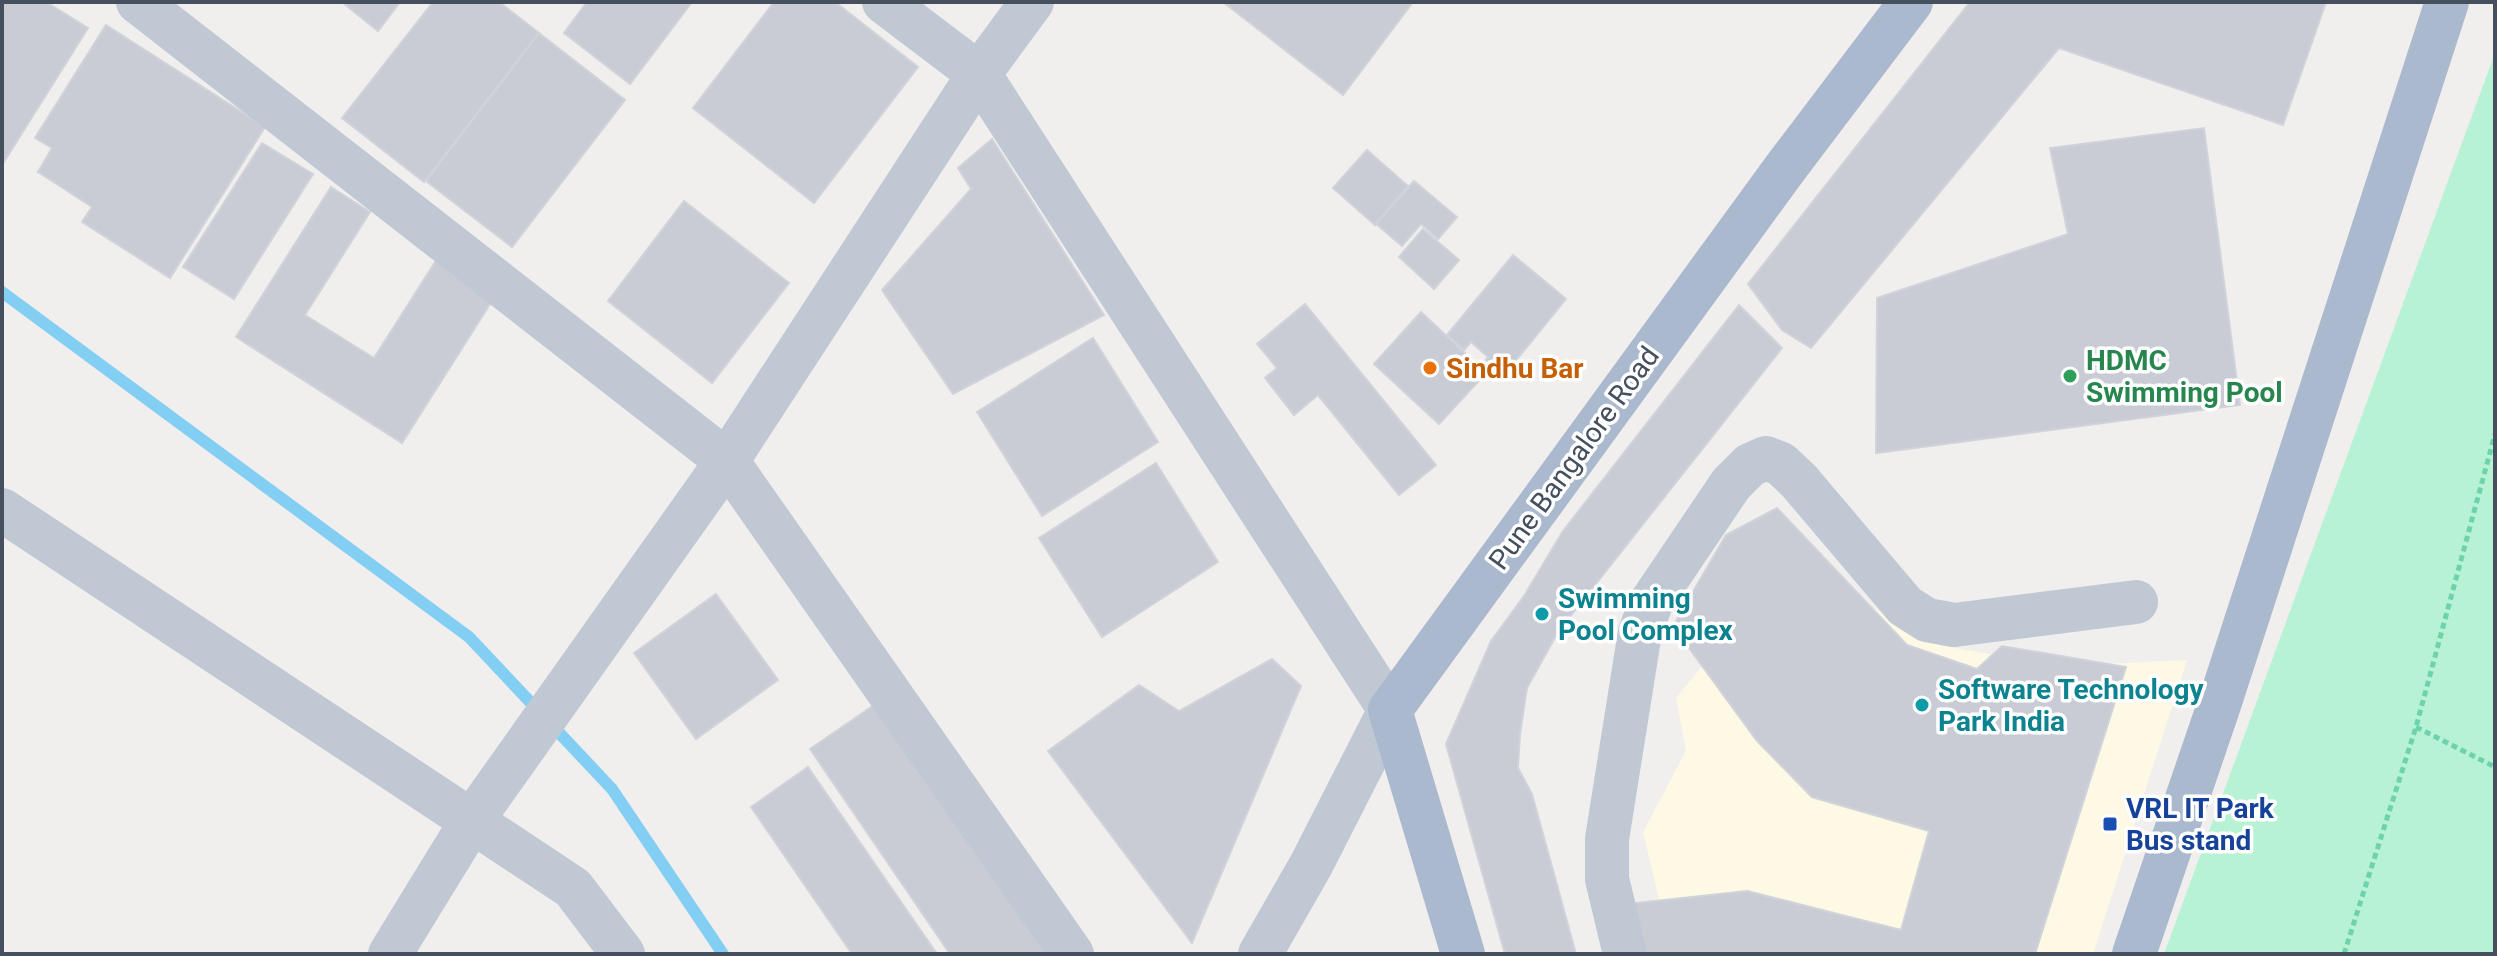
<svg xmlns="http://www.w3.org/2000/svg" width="2497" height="956" font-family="Roboto,sans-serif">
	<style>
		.commercial { fill: #fdf9e5 }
		.green { fill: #b8f2d5 }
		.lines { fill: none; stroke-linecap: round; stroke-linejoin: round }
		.stream { stroke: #82cff3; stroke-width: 12 }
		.building { fill: #c9ccd4; stroke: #d1d3da; stroke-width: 2 }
		.path { stroke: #6ed3ac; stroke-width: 5; stroke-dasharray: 6 4; stroke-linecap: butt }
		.minor { stroke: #c0c8d4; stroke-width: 44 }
		.primary { stroke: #abb9cf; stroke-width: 44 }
		.food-dot { fill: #e8710a; stroke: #fff; stroke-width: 3 }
		.leisure-dot { fill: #2e9e5b; stroke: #fff; stroke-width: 3 }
		.culture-dot { fill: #0f9aa8; stroke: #fff; stroke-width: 3 }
		.transit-dot { fill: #1a4fb4; stroke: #fff; stroke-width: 3 }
		.labels { text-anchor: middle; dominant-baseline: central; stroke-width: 7; stroke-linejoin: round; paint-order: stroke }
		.leisure-label { font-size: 28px; font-weight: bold; fill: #27864d; stroke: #fff; text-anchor: start }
		.food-label { font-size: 28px; font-weight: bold; fill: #c56008; stroke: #fff; text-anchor: start }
		.street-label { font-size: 28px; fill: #454f5d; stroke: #fff }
		.culture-label { font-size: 28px; font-weight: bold; fill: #0d838f; stroke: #fff; text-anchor: start }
		.transit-label { font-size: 28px; font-weight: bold; fill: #164399; stroke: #fff; text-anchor: start }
	</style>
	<rect width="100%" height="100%" fill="#f1eeee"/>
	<polygon class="commercial" points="1790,560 1938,645 2059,666 2187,660 2093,954 1672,954 1643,832 1686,751 1676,698"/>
	<polygon class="green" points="2495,53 2495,954 2164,954"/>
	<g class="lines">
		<polyline class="stream" points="2,292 469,637 612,789 723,954"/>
	</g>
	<g class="building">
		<polygon points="2,2 46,2 88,28 2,165"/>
		<polygon points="342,2 400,2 378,31"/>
		<polygon points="433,2 499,2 539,33 424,182 342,118"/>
		<polygon points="587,2 692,2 630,84 564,33"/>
		<polygon points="774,2 835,2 918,67 814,203 693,108"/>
		<polygon points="1223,2 1413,2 1343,95"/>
		<polygon points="1970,2 2326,2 2283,125 2059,48 1811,348 1782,330 1748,284"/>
		<polygon points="106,25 265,127 170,278 82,222 92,207 38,172 52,148 35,138"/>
		<polygon points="539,33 625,100 512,247 426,181"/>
		<polygon points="2204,128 2240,405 1876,453 1877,298 2068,234 2050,148"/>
		<polygon points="992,139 1104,315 953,394 882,290 971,189 958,168"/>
		<polygon points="262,143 313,174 234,299 183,267"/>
		<polygon points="1367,150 1408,186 1375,225 1333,188"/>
		<polygon points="1414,181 1457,217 1438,239 1421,224 1402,246 1376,224"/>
		<polygon points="331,187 370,212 305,315 374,358 439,256 497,293 402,443 236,337"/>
		<polygon points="684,201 789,283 712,383 608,301"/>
		<polygon points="1423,229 1459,260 1434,289 1399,257"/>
		<polygon points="1513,255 1566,299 1500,380 1482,365 1488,357 1471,342 1464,350 1447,335"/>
		<polygon points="1305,304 1436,465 1399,495 1318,395 1294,415 1265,378 1277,368 1257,344"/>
		<polygon points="1739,305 1782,348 1558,632 1527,688 1520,734 1518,768 1532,794 1576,954 1505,954 1446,744 1491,641 1524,596 1563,531"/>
		<polygon points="1421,312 1486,373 1439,424 1374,364"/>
		<polygon points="1093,338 1158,442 1042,516 977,412"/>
		<polygon points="1156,463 1218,562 1102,637 1039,538"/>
		<polygon points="1777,508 1907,645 1977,669 2002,646 2126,667 2035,954 1635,954 1617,905 1747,891 1901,930 1929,831 1812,797 1757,741 1673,626 1726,535"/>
		<polygon points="716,594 778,680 696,739 634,653"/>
		<polygon points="1272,659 1301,686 1192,943 1048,751 1139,685 1179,711"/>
		<polygon points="883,699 1052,947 1042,954 950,954 810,749"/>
		<polygon points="808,767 937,954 852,954 751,807"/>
	</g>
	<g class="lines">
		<g class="path">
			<polyline points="2416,727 2495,767"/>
			<polyline points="2344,954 2416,727 2495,434"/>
		</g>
		<g class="minor">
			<polyline points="138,2 727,461 1072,954"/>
			<polyline points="884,2 979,74 1390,710 1311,865 1260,954"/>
			<polyline points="2,510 573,888 623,954"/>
			<polyline points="390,954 471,822 727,461 979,74 1032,2"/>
			<polyline points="1625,954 1607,879 1607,839 1640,632 1652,601 1731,484 1750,465 1766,458 1781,464 1799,481 1905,606 1927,620 1954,625 2136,602"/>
		</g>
		<g class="primary">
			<polyline points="1463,954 1390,710 1786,167 1911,2"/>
			<polyline points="2134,954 2219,705 2447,2"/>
		</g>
	</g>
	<circle class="food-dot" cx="1430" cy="368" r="8"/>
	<circle class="leisure-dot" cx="2070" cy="376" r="8"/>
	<g class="culture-dot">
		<circle cx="1542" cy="614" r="8"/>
		<circle cx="1922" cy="705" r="8"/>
	</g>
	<rect class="transit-dot" x="2102" y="816" width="16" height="16" rx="4"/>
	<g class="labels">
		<g class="leisure-label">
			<text x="2086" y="360">HDMC<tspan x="2086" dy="32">Swimming Pool</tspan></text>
		</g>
		<g class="food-label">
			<text x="1446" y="368">Sindhu Bar</text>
		</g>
		<g class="street-label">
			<text transform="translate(1574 458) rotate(-54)">Pune Bangalore Road</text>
		</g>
		<g class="culture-label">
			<text x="1558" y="598">Swimming<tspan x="1558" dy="32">Pool Complex</tspan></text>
			<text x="1938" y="689">Software Technology<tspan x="1938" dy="32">Park India</tspan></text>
		</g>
		<g class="transit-label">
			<text x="2126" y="808">VRL IT Park<tspan x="2126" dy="32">Bus stand</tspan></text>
		</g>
	</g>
	<rect width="2497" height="956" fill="none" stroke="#454f5d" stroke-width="8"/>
</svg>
